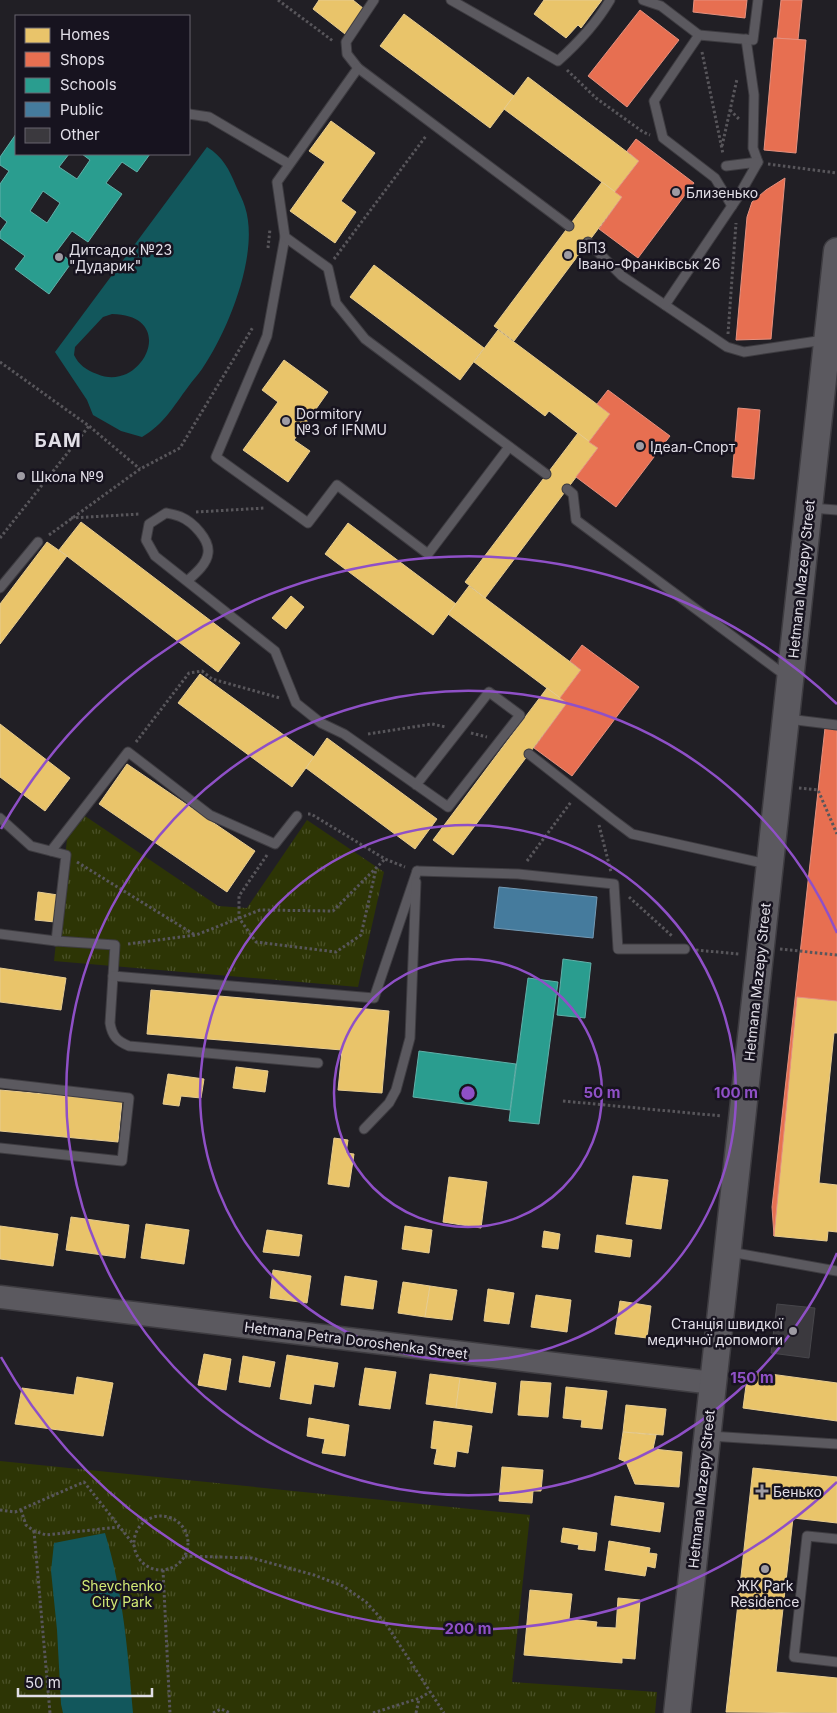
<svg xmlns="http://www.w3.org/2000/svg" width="837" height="1713" font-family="Inter,sans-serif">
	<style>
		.park { fill: url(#park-tufts) }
		.water { fill: #12575c; fill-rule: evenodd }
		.homes { fill: #e9c46a; stroke: #e7cc90 }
		.shops { fill: #e76f51; stroke: #e5907e }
		.schools { fill: #2a9d8f; stroke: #61b0a9; fill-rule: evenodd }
		.public { fill: #457b9d; stroke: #7499b3 }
		.building { fill: #3b393e; stroke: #47464b }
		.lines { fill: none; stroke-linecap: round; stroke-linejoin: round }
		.service-casing { stroke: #3e3c41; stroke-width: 11 }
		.tertiary-casing { stroke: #3e3c41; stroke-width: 25 }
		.secondary-casing { stroke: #3e3c41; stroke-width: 29 }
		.path { stroke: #58565b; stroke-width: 3; stroke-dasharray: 2.5 2.5; stroke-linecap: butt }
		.service { stroke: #5b595f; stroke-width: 9 }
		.tertiary { stroke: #5b595f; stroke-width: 22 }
		.secondary { stroke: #5b595f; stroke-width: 26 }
		.ring { fill: none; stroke: #8f50c7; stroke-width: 2.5 }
		.poi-dot { fill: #9e9ba3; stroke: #17131f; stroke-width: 2 }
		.labels { text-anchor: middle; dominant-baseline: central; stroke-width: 5; stroke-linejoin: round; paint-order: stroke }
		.poi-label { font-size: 14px; fill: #e1dee7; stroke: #17131f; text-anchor: start }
		.street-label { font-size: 14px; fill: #e1dee7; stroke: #17131f }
		.park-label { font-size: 14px; fill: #d4eb76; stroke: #17131f }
		.district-label { font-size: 19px; font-weight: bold; letter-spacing: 1px; fill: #e1dee7; stroke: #17131f }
		.centre { fill: #8f50c7; stroke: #17131f; stroke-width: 2.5 }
		.ring-label { font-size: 15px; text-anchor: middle; font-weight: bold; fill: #8f50c7; stroke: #17131f; stroke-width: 5; stroke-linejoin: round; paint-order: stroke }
	</style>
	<defs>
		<pattern id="park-tufts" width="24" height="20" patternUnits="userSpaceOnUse" patternTransform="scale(1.25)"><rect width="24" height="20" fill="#2d3505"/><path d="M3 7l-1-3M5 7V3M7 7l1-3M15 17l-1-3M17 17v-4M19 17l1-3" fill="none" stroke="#4b5229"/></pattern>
	</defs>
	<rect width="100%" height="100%" fill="#211f25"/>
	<g class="park">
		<polygon points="85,816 218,906 247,908 307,820 384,872 358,987 54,961 67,839"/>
		<polygon points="0,1461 530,1515 512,1682 657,1692 655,1713 0,1713"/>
	</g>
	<g class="water">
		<path d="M 207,147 C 223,157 229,169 236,186 C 239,193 243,200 245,207 C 260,253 228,331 202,369 C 198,375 192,381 188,387 C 173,407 164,424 142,437 L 121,431 L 93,415 L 87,400 L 55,352 ZM 112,314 C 180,315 142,394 97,374 C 86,370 79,365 74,355 L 75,347 L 103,317 Z"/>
		<path d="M 105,1533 C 123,1591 128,1653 133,1713 L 63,1713 L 61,1704 L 57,1630 L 51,1571 L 54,1543 Z"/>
	</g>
	<g class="homes">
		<polygon points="319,0 353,0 364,9 345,34 313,9"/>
		<polygon points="544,0 602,0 581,28 578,25 566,38 534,14"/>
		<polygon points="404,14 514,96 490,128 380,46"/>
		<polygon points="528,77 639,161 615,192 504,109"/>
		<polygon points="331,121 375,153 341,201 356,212 335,243 290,211 325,162 309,151"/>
		<polygon points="602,182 622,197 514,341 494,326"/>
		<polygon points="374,265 484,348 460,380 350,297"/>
		<polygon points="498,330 610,414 589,442 549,411 545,416 474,362"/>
		<polygon points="284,360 328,392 294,440 310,451 288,482 243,450 278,402 262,390"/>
		<polygon points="578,433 598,448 485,598 465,582"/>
		<polygon points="81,522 240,643 218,672 59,550"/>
		<polygon points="348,523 456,604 433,635 325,554"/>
		<polygon points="47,542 67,556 0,644 0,604"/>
		<polygon points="469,586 581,670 560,698 448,614"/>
		<polygon points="291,596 304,607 286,629 272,618"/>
		<polygon points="200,674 314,757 292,787 178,703"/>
		<polygon points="547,688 567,703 453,855 433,840"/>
		<polygon points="0,724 70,778 45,811 0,777"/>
		<polygon points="327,738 437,819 415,849 306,768"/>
		<polygon points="127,764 255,851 227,892 99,804"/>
		<polygon points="38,892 58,895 55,922 35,920"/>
		<polygon points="0,968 66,978 61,1010 0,1002"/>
		<polygon points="151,990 389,1011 382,1093 338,1090 342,1050 147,1034"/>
		<polygon points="797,997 837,1001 837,1033 834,1033 819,1183 837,1185 837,1232 828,1231 827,1241 774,1236"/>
		<polygon points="236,1067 268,1071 265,1092 233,1088"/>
		<polygon points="168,1074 204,1079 201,1098 181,1096 179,1106 163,1104"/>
		<polygon points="0,1090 122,1101 118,1142 0,1131"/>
		<polygon points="334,1138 348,1140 346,1153 354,1154 349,1187 328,1184"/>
		<polygon points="633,1176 668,1180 661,1229 626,1224"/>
		<polygon points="449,1177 487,1182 481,1228 443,1222"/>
		<polygon points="71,1217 129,1225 125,1258 66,1250"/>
		<polygon points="146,1224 189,1230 184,1264 141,1258"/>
		<polygon points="0,1226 58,1234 53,1266 0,1259"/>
		<polygon points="405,1226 432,1230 429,1253 402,1249"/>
		<polygon points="267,1230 302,1235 299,1256 263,1252"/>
		<polygon points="544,1231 560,1234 558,1249 542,1247"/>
		<polygon points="597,1235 632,1240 630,1257 595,1252"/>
		<polygon points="273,1270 311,1276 307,1303 270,1298"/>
		<polygon points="345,1276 377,1281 373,1309 341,1305"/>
		<polygon points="403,1282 430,1286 425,1317 398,1313"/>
		<polygon points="430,1286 457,1290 452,1320 425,1317"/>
		<polygon points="488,1289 514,1293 509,1324 484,1321"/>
		<polygon points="536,1295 571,1300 567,1332 531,1327"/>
		<polygon points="620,1301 651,1306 647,1338 615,1334"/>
		<polygon points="204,1354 231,1359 226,1390 198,1385"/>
		<polygon points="287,1355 338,1363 334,1387 314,1384 311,1404 280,1399"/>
		<polygon points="243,1356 275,1362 270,1387 239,1382"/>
		<polygon points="365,1368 396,1372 390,1409 359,1405"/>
		<polygon points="748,1371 837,1383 837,1421 743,1408"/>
		<polygon points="430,1374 460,1378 456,1408 426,1404"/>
		<polygon points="77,1377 113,1383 103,1436 15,1424 22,1388 74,1395"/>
		<polygon points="460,1378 496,1383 492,1413 456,1408"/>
		<polygon points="521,1381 551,1383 548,1417 518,1415"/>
		<polygon points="566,1387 607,1391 602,1429 581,1427 582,1420 563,1418"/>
		<polygon points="626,1405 666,1409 663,1435 623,1432"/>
		<polygon points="309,1418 349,1425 345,1456 322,1453 325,1439 307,1436"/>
		<polygon points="434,1421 472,1426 468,1453 457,1451 455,1467 434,1464 437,1449 431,1448"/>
		<polygon points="623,1432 656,1435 653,1449 682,1452 679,1487 635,1484 626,1462 619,1459"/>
		<polygon points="502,1467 543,1470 541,1491 533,1491 532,1503 499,1501"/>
		<polygon points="753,1468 837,1477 837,1523 793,1518 776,1672 837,1678 837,1713 726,1712"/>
		<polygon points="615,1496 664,1503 660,1532 611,1525"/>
		<polygon points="563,1528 597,1533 595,1551 578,1549 579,1545 561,1542"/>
		<polygon points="609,1541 650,1548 649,1553 657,1554 655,1568 647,1566 645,1576 605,1570"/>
		<polygon points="530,1590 572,1594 569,1619 597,1622 596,1627 616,1628 618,1598 640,1600 635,1659 622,1658 622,1663 524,1655"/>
	</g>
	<g class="shops">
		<polygon points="694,0 747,0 745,18 693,12"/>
		<polygon points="781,0 802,0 798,40 777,38"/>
		<polygon points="640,10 679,40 627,107 588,76"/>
		<polygon points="774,38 806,40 796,153 764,150"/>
		<polygon points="636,139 694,183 638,258 599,229 622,197 615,192 639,161 627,151"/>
		<polygon points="785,178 771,339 736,340 747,217 752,202 766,190"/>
		<polygon points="608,390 670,436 616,507 576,477 598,448 589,442 610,414 597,404"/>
		<polygon points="738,408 760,410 754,479 732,477"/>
		<polygon points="582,645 639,687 572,776 534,748 567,703 560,698 581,670 570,661"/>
		<polygon points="825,728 837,730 837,1001 797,997 774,1236 772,1207"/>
	</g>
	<g class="schools">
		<path d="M 16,134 L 16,154 L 69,154 L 59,167 L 77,179 L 90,160 L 82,154 L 150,154 L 137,172 L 122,162 L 106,183 L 122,194 L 88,242 L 72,231 L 57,251 L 72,262 L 49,294 L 15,269 L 25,256 L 0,238 L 0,232 L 7,222 L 0,216 L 0,184 L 9,171 L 0,165 L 0,157 ZM 43,191 L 60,203 L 47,223 L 30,211 Z"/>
		<polygon points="563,959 591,963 585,1018 557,1015"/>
		<polygon points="528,978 558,982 539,1124 509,1121"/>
		<polygon points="419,1051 516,1064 510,1110 413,1097"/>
	</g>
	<polygon class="public" points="499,887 597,897 593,938 494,928"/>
	<polygon class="building" points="777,1304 815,1308 809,1358 771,1353"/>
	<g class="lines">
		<g class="service-casing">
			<g id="service">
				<polyline points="374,0 346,42 347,54 358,68 569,226"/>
				<path d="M 451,0 L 558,61 C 578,43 596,24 610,0"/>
				<polyline points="643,0 661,6 699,35"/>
				<polyline points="746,39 754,95 753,148 758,162"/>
				<polyline points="358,68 277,182 285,237 267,336 216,457 308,523 337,485 428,554 509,447"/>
				<polyline points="189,114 209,117 289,164"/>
				<polyline points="732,206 715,178 663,138 654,101 699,35 753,40 758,0"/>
				<polyline points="285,237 328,268 336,303 365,339 546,474"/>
				<polyline points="588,242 622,276 727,347 744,352 824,340"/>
				<polyline points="665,305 738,197 758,162 726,166"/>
				<polyline points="567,489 573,494 576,520 786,676"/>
				<polyline points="811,508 837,510"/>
				<path d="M 187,581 C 195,574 207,564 208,553 C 210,540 193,522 181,517 C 177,515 171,514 166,513 L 149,524 L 146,540 L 155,556 L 275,651 L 296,703 L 321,723 L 344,734 L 448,807 L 520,715 L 489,692 L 416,785"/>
				<polyline points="0,588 38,542"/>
				<polyline points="788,719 837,725"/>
				<polyline points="529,754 612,819 632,834 767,864"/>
				<polyline points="0,818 31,846 66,855 56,941"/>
				<polyline points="51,851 128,752 210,815 275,844 297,816"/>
				<polyline points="417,871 518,874 614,884 618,949 685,949"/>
				<path d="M 0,934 L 56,941 L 115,945 L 110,1023 C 112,1036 117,1041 129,1046 L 318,1063"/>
				<polyline points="113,976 374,998 417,871"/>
				<polyline points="0,1083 129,1098 122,1161 0,1148"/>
				<polyline points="364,1129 389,1103 396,1090 410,1038 416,882"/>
				<polyline points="730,1252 837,1271"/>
				<polyline points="710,1436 837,1444"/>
				<polyline points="837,1539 807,1536 794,1657 837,1662"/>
			</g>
		</g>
		<g class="tertiary-casing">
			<polyline id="tertiary" points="0,1297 713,1383"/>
		</g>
		<g class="secondary-casing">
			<polyline id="secondary" points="677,1713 837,251"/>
		</g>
		<g class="path">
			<polyline points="278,0 333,41"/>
			<polyline points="702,52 723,154"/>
			<polyline points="567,70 596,98 643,132 650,135"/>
			<polyline points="730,110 740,120"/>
			<polyline points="722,146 737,79"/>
			<polyline points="768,164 837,173"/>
			<polyline points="268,248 270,229"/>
			<polyline points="334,259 426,136"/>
			<polyline points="728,334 736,223"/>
			<polyline points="0,362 89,426 140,469"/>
			<polyline points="196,512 265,508"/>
			<polyline points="71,518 140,514"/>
			<polyline points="49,535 140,469 180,448 253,327"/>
			<polyline points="0,538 89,426"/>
			<polyline points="471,733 487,737"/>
			<polyline points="368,734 432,724 446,727"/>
			<polyline points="136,742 189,673 202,671 212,679 280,698"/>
			<polyline points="799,788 818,790 837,834"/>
			<polyline points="308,814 311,814 385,859 405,867"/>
			<polyline points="599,825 611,872"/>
			<polyline points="267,855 239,896 239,918 256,942 336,952 361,935 376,869"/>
			<polyline points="527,861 571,802"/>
			<polyline points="77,862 195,935"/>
			<polyline points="629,897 672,936"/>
			<polyline points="128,944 196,935 260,910 333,911 385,859"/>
			<polyline points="780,949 837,955"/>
			<polyline points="696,950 739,954"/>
			<polyline points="563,1101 722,1116"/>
			<polyline points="0,1510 15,1512 84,1482 134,1545"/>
			<polyline points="21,1510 26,1525 34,1531 46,1535 119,1527"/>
			<circle cx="161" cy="1543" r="27"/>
			<polyline points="34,1531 50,1713"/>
			<polyline points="185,1556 252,1558 314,1575 343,1586 366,1602 386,1624 444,1713"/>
			<polyline points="163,1570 170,1713"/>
			<polyline points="213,1713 221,1709 230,1713"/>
			<polyline points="373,1713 420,1698 430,1692"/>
			<polyline points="416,1713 419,1699"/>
		</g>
		<use href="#service" class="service"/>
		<use href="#tertiary" class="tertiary"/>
		<use href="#secondary" class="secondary"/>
	</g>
	<g class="ring">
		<circle cx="468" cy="1093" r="134"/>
		<circle cx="468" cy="1093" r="268"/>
		<path d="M837 1253A402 402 0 1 1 837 933"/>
		<path d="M837 1482A536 536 0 0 1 1 1357M1 829A536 536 0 0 1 837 704"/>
	</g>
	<g class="poi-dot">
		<circle cx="676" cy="192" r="5"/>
		<circle cx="568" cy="255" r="5"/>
		<circle cx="59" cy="257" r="5"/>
		<circle cx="286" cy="421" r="5"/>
		<circle cx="640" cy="446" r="5"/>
		<circle cx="21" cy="476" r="5"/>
		<circle cx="793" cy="1331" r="5"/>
		<path d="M759.5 1483.5h5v5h5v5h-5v5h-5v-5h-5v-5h5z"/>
		<circle cx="765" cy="1569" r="5"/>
	</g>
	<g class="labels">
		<g class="poi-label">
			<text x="686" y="192">Близенько</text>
			<text x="578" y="247">ВПЗ<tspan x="578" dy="16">Івано-Франківськ 26</tspan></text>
			<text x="69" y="249">Дитсадок №23<tspan x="69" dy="16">"Дударик"</tspan></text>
			<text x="296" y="413">Dormitory<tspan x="296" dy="16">№3 of IFNMU</tspan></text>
			<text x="650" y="446">Ідеал-Спорт</text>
			<text x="31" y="476">Школа №9</text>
			<text x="783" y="1323" text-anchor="end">Станція швидкої<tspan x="783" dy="16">медичної допомоги</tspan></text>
			<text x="773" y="1491">Бенько</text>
			<text x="765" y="1585" text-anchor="middle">ЖК Park<tspan x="765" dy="16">Residence</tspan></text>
		</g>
		<g class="street-label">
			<text transform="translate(801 579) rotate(-84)">Hetmana Mazepy Street</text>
			<text transform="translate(757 982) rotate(-84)">Hetmana Mazepy Street</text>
			<text transform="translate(356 1340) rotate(7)">Hetmana Petra Doroshenka Street</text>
			<text transform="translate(701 1489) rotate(-84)">Hetmana Mazepy Street</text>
		</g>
		<g class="park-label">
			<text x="122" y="1585">Shevchenko<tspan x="122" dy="16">City Park</tspan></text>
		</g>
		<g class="district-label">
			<text x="58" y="440">БАМ</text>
		</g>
	</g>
	<circle cx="468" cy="1093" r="8" class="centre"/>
	<g class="ring-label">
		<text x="602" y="1098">50 m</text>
		<text x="736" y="1098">100 m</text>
		<text x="752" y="1383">150 m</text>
		<text x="468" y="1634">200 m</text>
	</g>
	<rect x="15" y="15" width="175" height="140" fill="#17131f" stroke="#68646f"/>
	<rect x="25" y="28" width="25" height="15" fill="#e9c46a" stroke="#68646f"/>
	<text x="60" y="40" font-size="15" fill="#e1dee7">Homes</text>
	<rect x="25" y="52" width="25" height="15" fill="#e76f51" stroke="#68646f"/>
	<text x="60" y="65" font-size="15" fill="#e1dee7">Shops</text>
	<rect x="25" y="78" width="25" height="15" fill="#2a9d8f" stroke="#68646f"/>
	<text x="60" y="90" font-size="15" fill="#e1dee7">Schools</text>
	<rect x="25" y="102" width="25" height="15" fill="#457b9d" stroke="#68646f"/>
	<text x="60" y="115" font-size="15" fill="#e1dee7">Public</text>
	<rect x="25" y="128" width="25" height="15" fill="#3b393e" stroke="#68646f"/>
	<text x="60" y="140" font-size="15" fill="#e1dee7">Other</text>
	<path d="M18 1688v8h134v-8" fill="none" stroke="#e1dee7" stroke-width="2.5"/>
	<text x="25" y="1688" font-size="15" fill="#e1dee7" stroke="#17131f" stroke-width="4" paint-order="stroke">50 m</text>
</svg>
